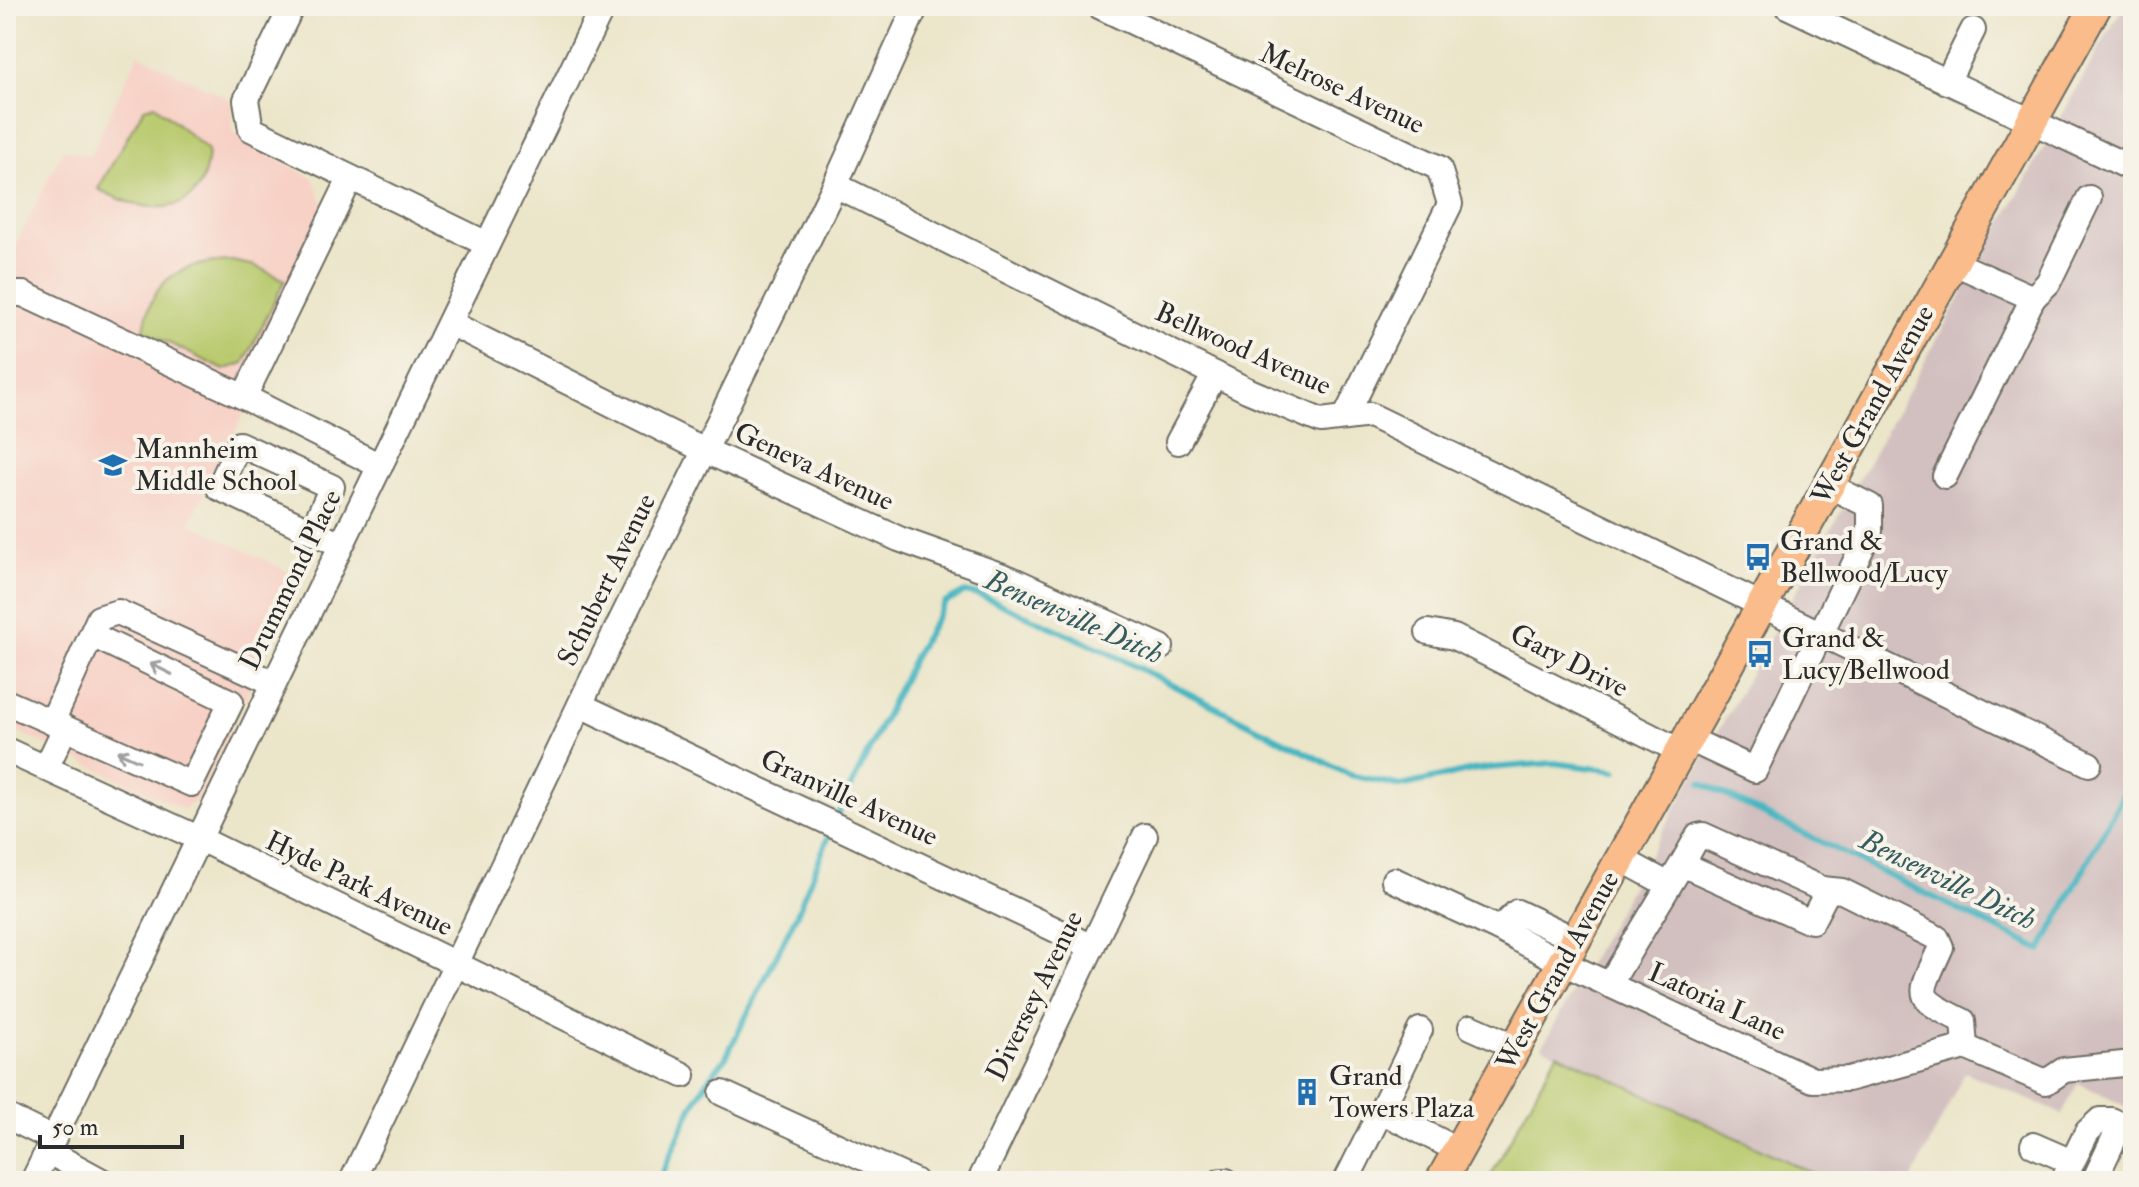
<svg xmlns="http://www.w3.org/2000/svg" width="2139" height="1187" font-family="'IM FELL Double Pica',serif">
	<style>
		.built { fill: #f7d1c6 }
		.industrial { fill: #d2bfbf }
		.green { fill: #b8c96c; stroke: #727a4c; stroke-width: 2 }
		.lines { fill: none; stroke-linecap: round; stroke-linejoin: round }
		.stream { stroke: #47b6c1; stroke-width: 6 }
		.minor-casing { stroke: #6e6c62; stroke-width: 28 }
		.major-casing { stroke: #6e6c62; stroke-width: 34 }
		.minor { stroke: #fff; stroke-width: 24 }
		.major { stroke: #f9bc8a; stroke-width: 30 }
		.oneway { stroke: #a0a0a0 }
		.labels { text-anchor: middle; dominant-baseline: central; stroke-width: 8; stroke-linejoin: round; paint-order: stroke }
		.street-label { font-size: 28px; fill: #2b2b2b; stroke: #f7f3e8 }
		.poi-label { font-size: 28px; fill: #2b2b2b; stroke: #f7f3e8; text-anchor: start }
		.water-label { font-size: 30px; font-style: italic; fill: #355c60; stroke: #f7f3e8 }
	</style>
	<rect width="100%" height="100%" fill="#f7f3e8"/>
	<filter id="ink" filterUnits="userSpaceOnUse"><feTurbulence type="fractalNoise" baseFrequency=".0125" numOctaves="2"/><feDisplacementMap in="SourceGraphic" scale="16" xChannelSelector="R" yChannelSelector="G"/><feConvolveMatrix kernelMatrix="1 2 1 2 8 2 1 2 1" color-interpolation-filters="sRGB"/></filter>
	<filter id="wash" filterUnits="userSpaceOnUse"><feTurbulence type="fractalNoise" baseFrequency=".006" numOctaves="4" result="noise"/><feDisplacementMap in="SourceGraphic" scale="32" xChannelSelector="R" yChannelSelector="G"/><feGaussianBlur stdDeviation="1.8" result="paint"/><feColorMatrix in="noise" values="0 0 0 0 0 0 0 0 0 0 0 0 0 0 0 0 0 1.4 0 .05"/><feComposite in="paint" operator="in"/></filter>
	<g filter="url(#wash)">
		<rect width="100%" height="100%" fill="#ebe5c9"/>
		<polygon class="built" points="138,54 231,100 233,132 313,179 323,203 342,212 190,523 303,579 195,802 183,809 6,726 6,265 63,149 90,156"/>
		<polygon class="industrial" points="2123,6 2133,6 2133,1110 2078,1083 2062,1114 1965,1072 1911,1181 1829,1181 1542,1047"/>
		<g class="green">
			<path d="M 155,105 L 208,150 C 205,223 146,214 98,189 L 144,108 Z"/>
			<path d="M 232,261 L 255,266 L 285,280 L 244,363 L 224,370 L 144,331 C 150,279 181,262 232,261 Z"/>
			<polygon points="1557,1053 1829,1181 1488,1181"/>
		</g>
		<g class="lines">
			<g class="stream">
				<polyline points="1701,783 2041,950 2133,776"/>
				<polyline points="836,818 915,655 945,603 965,592 982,596 1101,649 1350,775 1401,786 1477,769 1554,763 1616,771"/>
				<path d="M 659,1181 C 678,1140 694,1092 725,1059 L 796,916 L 832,828"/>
			</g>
		</g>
	</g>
	<g filter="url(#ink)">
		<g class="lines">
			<g class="minor-casing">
				<g id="minor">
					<polyline points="292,6 246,100 251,129 487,244"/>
					<polyline points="1099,6 1439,168 1450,204 1346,416"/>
					<polyline points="1787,6 2133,169"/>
					<polyline points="1947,82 1973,30"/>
					<polyline points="835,185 1247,390 1321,421 1370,415 2089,764"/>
					<polyline points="1952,262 2033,298 2048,283 2089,198"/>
					<polyline points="6,294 23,294 244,397 350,179"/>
					<polyline points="450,323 704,450 899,539 1011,579 1161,647"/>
					<polyline points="244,397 380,466"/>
					<polyline points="1178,442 1215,374"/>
					<polyline points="1945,476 2033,298"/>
					<polyline points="312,531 332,487 239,444 219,488 341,545"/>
					<polyline points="1428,632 1454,637 1680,751"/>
					<polyline points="6,702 65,728 46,768"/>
					<polyline points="580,705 1092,947"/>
					<polyline points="52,722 99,618 118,612 274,683"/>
					<polyline points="65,728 191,784 231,702 92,635"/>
					<polyline points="1687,738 1755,770 1870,531 1870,506 1828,485"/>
					<polyline points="6,750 198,838 683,1075"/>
					<polyline points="1621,859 1669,885"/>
					<polyline points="1394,880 1499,929"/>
					<path d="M 1822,889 L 1842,891 L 1937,938 L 1941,947 C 1919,997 1912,996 1963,1021 L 1965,1047"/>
					<polyline points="1576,940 1517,912 1499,929 1563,963 1813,1080 1848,1079 1965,1047 2046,1082 2064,1070 2133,1063"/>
					<polyline points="1609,985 1682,864 1806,920 1812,921 1825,896 1822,889 1703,835 1698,836 1682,864"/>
					<polyline points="1471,1027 1516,1047"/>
					<polyline points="1420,1030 1381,1111 1458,1150"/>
					<polyline points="722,1093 914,1181"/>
					<polyline points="6,1116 53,1139"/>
					<polyline points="2033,1145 2072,1162"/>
					<polyline points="47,1151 102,1181"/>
					<polyline points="33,1181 603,6"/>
					<polyline points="352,1181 587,690 835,185 916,6"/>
					<polyline points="980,1181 1145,836"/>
					<polyline points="1221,1181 1226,1181"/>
					<polyline points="1346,1181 1381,1111"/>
					<polyline points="2063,1181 2087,1132 2100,1120 2111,1120 2133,1130"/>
					<polyline points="2094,1181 2121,1124"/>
				</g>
			</g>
			<g class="major-casing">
				<polyline id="major" points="1441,1181 2096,6"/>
			</g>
			<use href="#minor" class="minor"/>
			<use href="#major" class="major"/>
		</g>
		<defs><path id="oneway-shaft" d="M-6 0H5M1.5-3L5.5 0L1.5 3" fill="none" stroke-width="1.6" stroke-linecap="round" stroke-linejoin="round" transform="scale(2)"/></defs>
		<g class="oneway">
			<use href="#oneway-shaft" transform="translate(161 669) rotate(-154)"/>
			<use href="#oneway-shaft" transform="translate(128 756) rotate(-156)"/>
		</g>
	</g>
	<defs>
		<g id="school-bare" transform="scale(2.16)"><path d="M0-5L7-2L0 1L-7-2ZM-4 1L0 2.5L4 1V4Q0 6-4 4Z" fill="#1f6fb2" stroke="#f7f3e8" stroke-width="2.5" paint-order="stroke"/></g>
		<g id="bus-bare" transform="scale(2.16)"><path d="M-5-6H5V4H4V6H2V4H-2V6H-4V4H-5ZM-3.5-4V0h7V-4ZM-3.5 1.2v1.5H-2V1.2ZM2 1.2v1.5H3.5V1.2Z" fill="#1f6fb2" stroke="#f7f3e8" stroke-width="2.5" paint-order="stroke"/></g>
		<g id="building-bare" transform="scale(2.16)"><path d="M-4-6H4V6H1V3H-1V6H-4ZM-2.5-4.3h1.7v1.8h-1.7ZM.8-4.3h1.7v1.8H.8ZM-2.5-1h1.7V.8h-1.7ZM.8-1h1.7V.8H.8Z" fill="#1f6fb2" stroke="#f7f3e8" stroke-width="2.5" paint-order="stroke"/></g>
	</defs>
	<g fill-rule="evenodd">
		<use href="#school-bare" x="113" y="465"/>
		<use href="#bus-bare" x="1758" y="557"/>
		<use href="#bus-bare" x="1760" y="654"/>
		<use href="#building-bare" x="1307" y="1092"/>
	</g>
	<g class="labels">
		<g class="street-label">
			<text transform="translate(1342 89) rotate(25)">Melrose Avenue</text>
			<text transform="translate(1243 349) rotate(24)">Bellwood Avenue</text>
			<text transform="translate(1873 405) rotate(-61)">West Grand Avenue</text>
			<text transform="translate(814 467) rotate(25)">Geneva Avenue</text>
			<text transform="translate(291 580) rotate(-64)">Drummond Place</text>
			<text transform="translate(607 580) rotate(-64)">Schubert Avenue</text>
			<text transform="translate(1569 661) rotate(27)">Gary Drive</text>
			<text transform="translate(849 798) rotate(25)">Granville Avenue</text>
			<text transform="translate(359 884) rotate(26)">Hyde Park Avenue</text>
			<text transform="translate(1558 971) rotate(-61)">West Grand Avenue</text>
			<text transform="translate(1035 996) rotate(-64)">Diversey Avenue</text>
			<text transform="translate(1717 1002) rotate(25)">Latoria Lane</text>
		</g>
		<g class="poi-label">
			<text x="135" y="449">Mannheim<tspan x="135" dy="32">Middle School</tspan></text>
			<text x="1780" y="541">Grand &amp;<tspan x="1780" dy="32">Bellwood/Lucy</tspan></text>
			<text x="1782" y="638">Grand &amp;<tspan x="1782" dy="32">Lucy/Bellwood</tspan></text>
			<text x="1329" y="1076">Grand<tspan x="1329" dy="32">Towers Plaza</tspan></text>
		</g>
		<g class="water-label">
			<text transform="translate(1074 617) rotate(24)">Bensenville Ditch</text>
			<text transform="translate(1948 880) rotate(26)">Bensenville Ditch</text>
		</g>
	</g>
	<rect width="2139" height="1187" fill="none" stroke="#f7f3e8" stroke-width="32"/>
	<path d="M40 1135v12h142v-12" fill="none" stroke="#2b2b2b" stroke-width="4"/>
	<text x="52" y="1135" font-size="24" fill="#2b2b2b" stroke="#f7f3e8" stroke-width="6" paint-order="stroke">50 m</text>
</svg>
